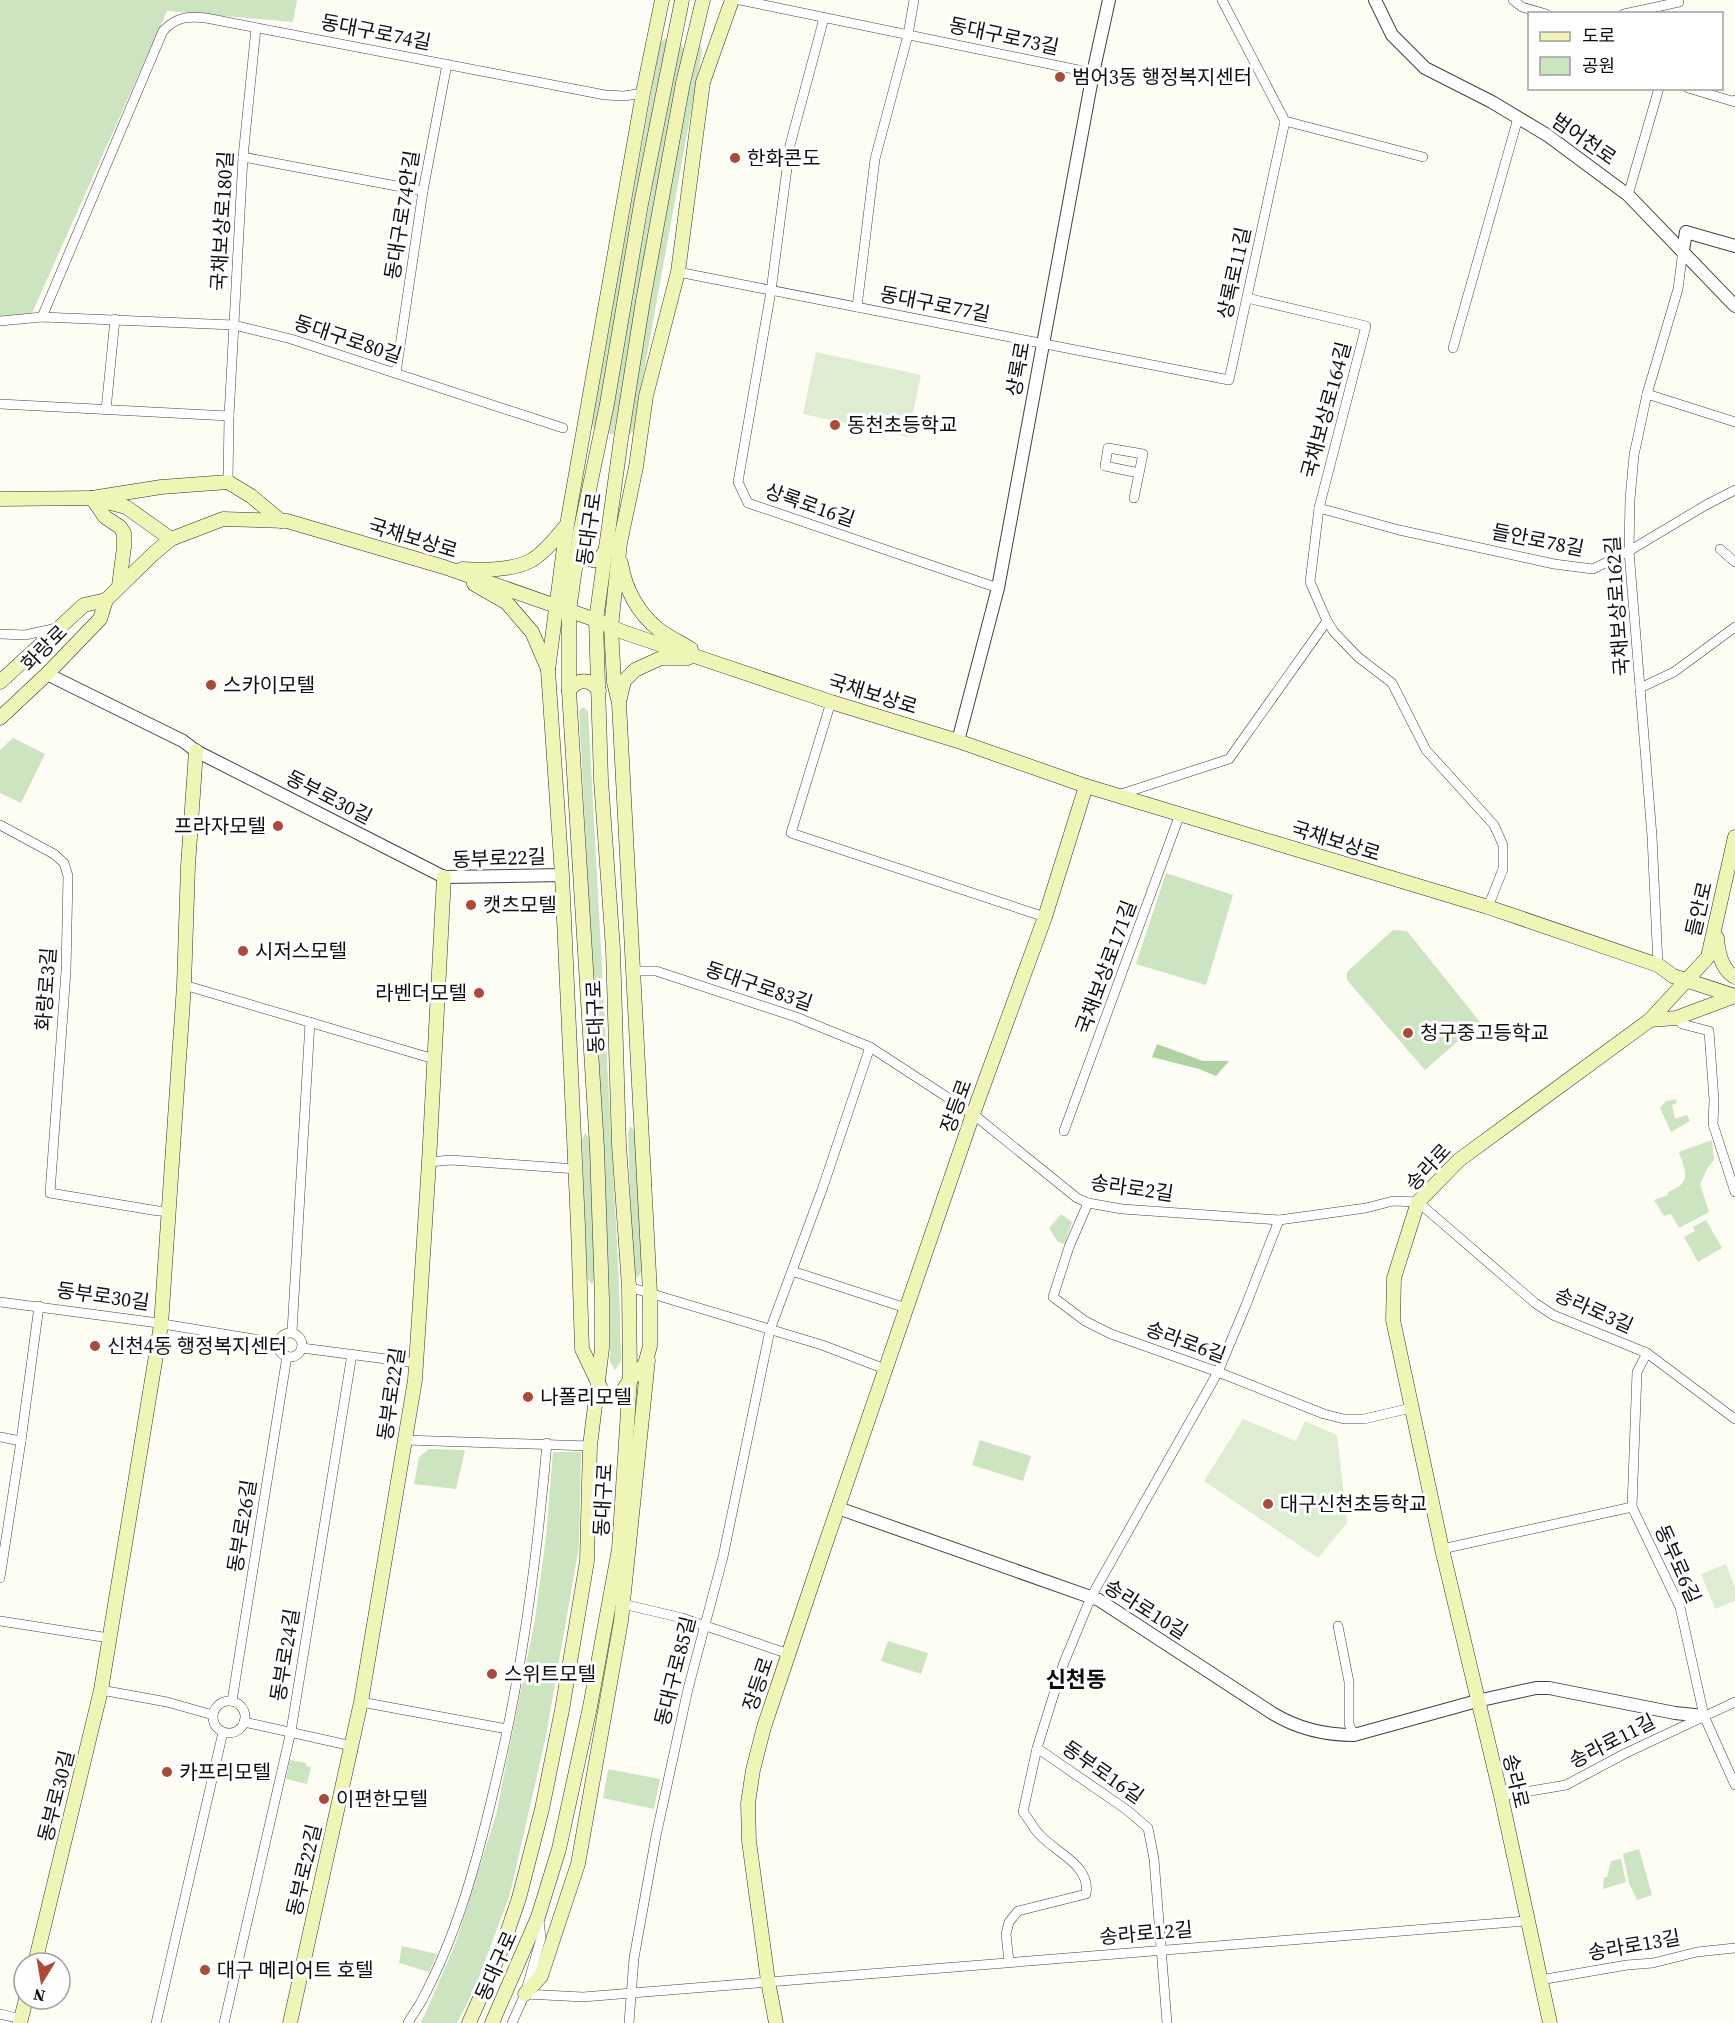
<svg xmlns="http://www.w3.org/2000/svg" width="1735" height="2023" font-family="'Source Serif 4','Noto Sans KR',serif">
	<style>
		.green { fill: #cce4c0 }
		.forest { fill: #aed3a1 }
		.pitch { fill: #deedd1 }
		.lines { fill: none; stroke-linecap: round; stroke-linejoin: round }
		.minor-casing { stroke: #424242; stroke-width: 10 }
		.tertiary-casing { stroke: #424242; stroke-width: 14 }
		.secondary-casing { stroke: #313131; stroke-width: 15 }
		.minor { stroke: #fff; stroke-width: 9 }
		.tertiary { stroke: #fff; stroke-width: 12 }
		.secondary { stroke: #f0f5b6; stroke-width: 14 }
		.poi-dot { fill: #ae4938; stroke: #fff; stroke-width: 2 }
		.labels { text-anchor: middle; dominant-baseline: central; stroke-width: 6; stroke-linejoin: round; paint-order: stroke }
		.street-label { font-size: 20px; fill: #0f0f0f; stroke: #fff }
		.poi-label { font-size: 20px; fill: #0f0f0f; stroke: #fff; text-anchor: start }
		.quarter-label { font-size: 22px; font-weight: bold; fill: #0f0f0f; stroke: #fff }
	</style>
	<rect width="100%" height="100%" fill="#fdfdf3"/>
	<g class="green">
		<polygon points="0,0 297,0 293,22 167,11 32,313 0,316"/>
		<polygon points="665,38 668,45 598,427 594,428 592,425 660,43"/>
		<polygon points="700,44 702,51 633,432 629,434 627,431 695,49"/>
		<polygon points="682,45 684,51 614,433 611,435 608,431 677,49"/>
		<polygon points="583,707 588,711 619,1281 621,1361 615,1370 610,1362 609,1280 579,711"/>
		<polygon points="13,738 45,754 21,803 0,793 0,750"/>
		<polygon points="1166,873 1233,895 1206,985 1136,964"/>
		<polygon points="1393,930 1407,931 1480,1022 1425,1070 1347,980 1347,972"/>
		<polygon points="1676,1099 1677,1103 1672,1105 1675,1119 1687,1115 1690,1121 1671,1132 1660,1108 1666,1101"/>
		<polygon points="630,1126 635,1131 637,1144 642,1269 638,1278 633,1271 628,1133"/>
		<polygon points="585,1133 589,1138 591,1151 596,1276 592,1285 587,1278 582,1140"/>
		<path d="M 1712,1140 L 1714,1160 L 1708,1167 L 1700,1184 L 1709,1212 L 1679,1228 L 1671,1214 L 1664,1216 L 1654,1200 L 1668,1195 L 1668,1192 C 1692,1183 1686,1172 1679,1152 Z"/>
		<polygon points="1061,1214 1072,1222 1065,1244 1058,1242 1049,1228"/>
		<polygon points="1706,1220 1722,1248 1698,1262 1684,1237 1695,1231 1693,1227"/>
		<polygon points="980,1440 1031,1456 1023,1481 972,1465"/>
		<polygon points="429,1449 465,1450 456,1489 414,1484 419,1457"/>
		<polygon points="553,1452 581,1452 579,1546 546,1736 510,1894 475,1988 457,2023 421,2023 455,1945 496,1815 535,1619 546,1537"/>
		<polygon points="888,1641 928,1653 921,1674 881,1661"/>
		<polygon points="290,1760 306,1763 306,1766 311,1767 307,1784 286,1779"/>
		<polygon points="608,1769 660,1779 654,1809 603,1798"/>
		<polygon points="1639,1849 1652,1895 1637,1900 1629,1883 1623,1854"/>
		<polygon points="1621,1859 1626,1882 1603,1889 1604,1877 1607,1877 1611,1861"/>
		<polygon points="402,1946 437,1954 429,1972 399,1963"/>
	</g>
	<polygon class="forest" points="1157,1044 1203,1061 1229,1061 1216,1076 1199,1069 1152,1057"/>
	<g class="pitch">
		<polygon points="816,352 921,375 908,437 803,414"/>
		<polygon points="1243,1419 1296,1441 1305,1421 1337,1435 1347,1523 1318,1558 1204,1481"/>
		<polygon points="1726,1564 1735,1587 1735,1601 1715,1609 1701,1574"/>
	</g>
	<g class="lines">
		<g class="minor-casing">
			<g id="minor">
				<polyline points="740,0 1093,73"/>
				<polyline points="1513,0 1522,7 1546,14"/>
				<polyline points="1624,14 1679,2"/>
				<polyline points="824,18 790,145 771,291 738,482 748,503 998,588"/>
				<polyline points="1688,88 1735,102 1735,100"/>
				<polyline points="1285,121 1423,157"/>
				<polyline points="243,157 423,191"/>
				<polyline points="1628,195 1659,88"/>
				<polyline points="678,272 1229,380 1285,121 1222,0"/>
				<polyline points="1247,298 1366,326 1319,508 1310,582 1327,621 1334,632 1358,657 1392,683 1426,750 1494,825 1503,845 1503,869 1488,907"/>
				<polyline points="857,307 875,159 908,35 914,0"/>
				<path d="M 42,317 L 163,31 C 176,17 188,16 206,18 L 605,95 L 624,96 L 643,93"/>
				<polyline points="0,321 42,317 234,325 291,339 563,428"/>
				<polyline points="1453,348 1518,118"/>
				<polyline points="396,373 423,191 447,64"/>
				<polyline points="1647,394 1735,422"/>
				<polyline points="0,404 229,416"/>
				<polyline points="106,410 115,319"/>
				<polyline points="228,482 229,416 243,157 256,28"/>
				<polyline points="1134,498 1143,454 1108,448 1105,466 1139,473"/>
				<polyline points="1319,508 1399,530 1554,564 1593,569 1629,551 1706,505 1735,490"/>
				<polyline points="1720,549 1735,562"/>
				<polyline points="0,634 25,635 57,628"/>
				<polyline points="1640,688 1674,672 1735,627"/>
				<polyline points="831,702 791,833 1045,917"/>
				<polyline points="1118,795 1229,759 1327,621"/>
				<polyline points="0,825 54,854 64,863 68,876 66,971 50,1193 158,1211 169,1211"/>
				<polyline points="1658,965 1652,836 1629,551 1630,499 1634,455 1647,394 1678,289 1683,250"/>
				<polyline points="634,971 656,971 796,1017 870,1047 973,1114 1077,1198 1088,1203 1122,1209 1279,1220 1366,1208 1393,1201 1418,1202 1535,1303 1553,1315 1647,1353 1735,1419"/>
				<polyline points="184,985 434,1059"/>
				<polyline points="1676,1018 1682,1024 1709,1031 1714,1100 1713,1124 1735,1192"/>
				<polyline points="1064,1131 1180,814"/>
				<polyline points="429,1162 451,1160 576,1169"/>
				<polyline points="1088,1203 1069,1247 1053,1297 1085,1321 1111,1334 1218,1372 1324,1414 1344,1419 1364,1419 1411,1408"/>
				<polyline points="792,1271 906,1308"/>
				<polyline points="629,1287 822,1345 885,1369"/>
				<polyline points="0,1302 151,1322 278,1343"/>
				<polyline points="292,1332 310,1022"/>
				<circle cx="290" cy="1345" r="12"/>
				<polyline points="302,1348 417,1363"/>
				<polyline points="1647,1353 1637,1372 1632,1507 1680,1607 1704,1716 1735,1785"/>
				<polyline points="0,1437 21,1441"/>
				<polyline points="405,1440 590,1446"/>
				<polyline points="1442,1549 1632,1507"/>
				<polyline points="0,1578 21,1441 39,1306"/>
				<polyline points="623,1604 682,1618 789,1654"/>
				<polyline points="0,1621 109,1638"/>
				<polyline points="1338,1626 1349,1682 1349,1724 1354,1735"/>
				<polyline points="101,1690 167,1702 213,1715"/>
				<circle cx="229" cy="1717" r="16"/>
				<polyline points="232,1701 287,1356"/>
				<polyline points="361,1702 507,1729"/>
				<polyline points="244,1722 352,1746"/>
				<polyline points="1037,1748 1127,1810 1148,1828 1154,1859 1167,2023"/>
				<polyline points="1501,1796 1566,1785 1626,1753 1735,1702"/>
				<path d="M 1009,1962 L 1006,1934 L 1009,1922 L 1018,1911 L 1086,1894 C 1091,1865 1056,1853 1040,1835 C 1033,1828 1029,1819 1023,1812 L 1037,1748 L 1063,1665 L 1091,1597 L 1218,1372 L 1246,1305 L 1279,1220"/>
				<polyline points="1540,1980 1627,1965 1653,1963 1697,1952 1735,1948"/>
				<polyline points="525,1994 583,1997 632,1993 1526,1921"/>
				<polyline points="0,2014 21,2019"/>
				<polyline points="156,2023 223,1732"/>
				<polyline points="224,2023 291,1731 352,1354"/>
				<path d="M 408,2023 C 412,2015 418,2008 422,2000 C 457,1935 477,1861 494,1789 C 522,1675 537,1560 547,1443"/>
				<polyline points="512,2023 525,1994 541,1938 539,1920"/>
				<polyline points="629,2023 634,1958 656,1836 688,1689 723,1557 770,1330 823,1187 870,1047"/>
			</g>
		</g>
		<g class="tertiary-casing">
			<g id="tertiary">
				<polyline points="1375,0 1392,35 1425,68 1492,102 1547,135 1628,195 1735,306"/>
				<polyline points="1683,250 1686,232 1735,246"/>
				<polyline points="47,674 183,741 196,751 444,877 562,875"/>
				<polyline points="958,741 998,588 1093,73 1109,0"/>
				<path d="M 838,1508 L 1099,1600 L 1272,1713 C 1298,1729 1324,1735 1354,1735 L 1477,1701 L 1536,1688 L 1549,1688 L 1675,1713 L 1704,1716"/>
			</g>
		</g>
		<g class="secondary-casing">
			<g id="secondary">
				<polyline points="662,0 643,93 567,525 548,670 562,875 578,1226 582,1349 602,1391 608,1395 620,1395 630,1380 645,1364 650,1346 650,1293 619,703 614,682 611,627 620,543 636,467 646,396 678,272 703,82 732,0"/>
				<polyline points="92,498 161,487 228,482 251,496 281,521"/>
				<polyline points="92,498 105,517 120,527 124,533 124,547 119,586"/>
				<polyline points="0,499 92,498 126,507 171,539"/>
				<path d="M 581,541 C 583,560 597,569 606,549"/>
				<path d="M 621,563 C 625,589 638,613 658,629 C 668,637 680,642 691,649"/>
				<path d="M 462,569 C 483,570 512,571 532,560 C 545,552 556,538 565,527"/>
				<polyline points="474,584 507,603 532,632 548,669"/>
				<polyline points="0,682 84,605 106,600"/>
				<path d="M 569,691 C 577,678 591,678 599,691"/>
				<polyline points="620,698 624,681 635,670 661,658 688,658"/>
				<polyline points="0,718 47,674 100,619 106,600 153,554 171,539 223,519 287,521 444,567 596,620 623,632 831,702 958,741 1086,786 1488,907 1658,965 1673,976 1735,996"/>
				<path d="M 1717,938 C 1718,952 1722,970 1735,977"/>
				<polyline points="1650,1020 1676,1018 1735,996"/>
				<polyline points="35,1963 101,1690 161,1325 184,985 188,866 196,751"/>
				<polyline points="525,1994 541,1976 578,1864 621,1621 648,1360"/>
				<polyline points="20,2023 26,1999"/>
				<polyline points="290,2023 361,1702 415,1380 429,1162 444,877"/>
				<polyline points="469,2023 502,1948 519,1898 542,1809 562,1710 587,1561 590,1446 602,1348 602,1299 597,1148 569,691 569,611 580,533 607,404 641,204 682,0"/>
				<polyline points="492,2023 538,1917 559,1849 590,1707 619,1549 630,1380 629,1287 619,1145 613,949 601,780 596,620 621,439 643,301 683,83 703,0"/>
				<polyline points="776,2023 768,1981 749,1841 748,1803 753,1770 764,1727 820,1560 973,1114 1045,917 1086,786"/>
				<polyline points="1550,2023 1501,1796 1442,1549 1393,1320 1394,1278 1418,1202 1459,1160 1650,1020 1708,957 1735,837"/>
			</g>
		</g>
		<use href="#minor" class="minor"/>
		<use href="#tertiary" class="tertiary"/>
		<use href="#secondary" class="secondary"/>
	</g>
	<g class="poi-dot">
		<circle cx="1060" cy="77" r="6"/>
		<circle cx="735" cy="158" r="6"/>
		<circle cx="835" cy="425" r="6"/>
		<circle cx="211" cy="685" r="6"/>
		<circle cx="278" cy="826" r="6"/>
		<circle cx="471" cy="905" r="6"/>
		<circle cx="243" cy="951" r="6"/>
		<circle cx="479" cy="993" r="6"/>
		<circle cx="1408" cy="1033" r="6"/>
		<circle cx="95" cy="1346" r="6"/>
		<circle cx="528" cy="1397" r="6"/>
		<circle cx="1268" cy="1504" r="6"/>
		<circle cx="492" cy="1674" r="6"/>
		<circle cx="167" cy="1772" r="6"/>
		<circle cx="324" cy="1799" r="6"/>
		<circle cx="205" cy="1970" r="6"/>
	</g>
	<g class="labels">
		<g class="street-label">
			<text transform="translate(376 32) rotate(11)">동대구로74길</text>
			<text transform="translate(1004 36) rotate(12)">동대구로73길</text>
			<text transform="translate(1584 139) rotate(35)">범어천로</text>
			<text transform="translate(402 215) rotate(-81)">동대구로74안길</text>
			<text transform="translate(222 221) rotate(-87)">국채보상로180길</text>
			<text transform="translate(1234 273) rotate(-78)">상록로11길</text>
			<text transform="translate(935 304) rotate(11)">동대구로77길</text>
			<text transform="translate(348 339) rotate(18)">동대구로80길</text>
			<text transform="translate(1018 369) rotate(-80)">상록로</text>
			<text transform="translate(1326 410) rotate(-75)">국채보상로164길</text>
			<text transform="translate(810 505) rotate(19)">상록로16길</text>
			<text transform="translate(589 529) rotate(-82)">동대구로</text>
			<text transform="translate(413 538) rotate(17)">국채보상로</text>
			<text transform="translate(1538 540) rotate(11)">들안로78길</text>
			<text transform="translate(1617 606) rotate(-94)">국채보상로162길</text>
			<text transform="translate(44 648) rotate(-45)">화랑로</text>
			<text transform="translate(873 694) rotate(17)">국채보상로</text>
			<text transform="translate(329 797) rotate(27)">동부로30길</text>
			<text transform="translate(1336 841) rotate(17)">국채보상로</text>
			<text transform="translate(499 858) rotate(-2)">동부로22길</text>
			<text transform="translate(1699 909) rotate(-77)">들안로</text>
			<text transform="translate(1106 967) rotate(-70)">국채보상로171길</text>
			<text transform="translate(759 986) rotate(19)">동대구로83길</text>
			<text transform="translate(46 989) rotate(-86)">화랑로3길</text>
			<text transform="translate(595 1017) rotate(-92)">동대구로</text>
			<text transform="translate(956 1106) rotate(-70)">장등로</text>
			<text transform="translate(1428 1167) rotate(-47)">송라로</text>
			<text transform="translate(1132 1188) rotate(8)">송라로2길</text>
			<text transform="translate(103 1296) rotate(8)">동부로30길</text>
			<text transform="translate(1594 1310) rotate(24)">송라로3길</text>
			<text transform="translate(1186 1342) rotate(20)">송라로6길</text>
			<text transform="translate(391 1394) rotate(-82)">동부로22길</text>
			<text transform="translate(603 1500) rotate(-87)">동대구로</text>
			<text transform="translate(242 1526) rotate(-81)">동부로26길</text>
			<text transform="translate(1678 1564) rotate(66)">동부로6길</text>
			<text transform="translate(1146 1609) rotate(32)">송라로10길</text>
			<text transform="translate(285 1655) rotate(-81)">동부로24길</text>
			<text transform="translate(675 1671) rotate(-76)">동대구로85길</text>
			<text transform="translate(758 1684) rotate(-71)">장등로</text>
			<text transform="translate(1612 1741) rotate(-27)">송라로11길</text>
			<text transform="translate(1103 1772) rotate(35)">동부로16길</text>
			<text transform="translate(1516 1781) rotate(77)">송라로</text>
			<text transform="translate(56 1796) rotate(-76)">동부로30길</text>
			<text transform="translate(304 1870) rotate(-77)">동부로22길</text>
			<text transform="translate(1146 1933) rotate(-5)">송라로12길</text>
			<text transform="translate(1634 1945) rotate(-10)">송라로13길</text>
			<text transform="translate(496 1966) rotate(-66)">동대구로</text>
		</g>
		<g class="poi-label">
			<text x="1072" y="77">범어3동 행정복지센터</text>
			<text x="747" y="158">한화콘도</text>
			<text x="847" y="425">동천초등학교</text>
			<text x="223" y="685">스카이모텔</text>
			<text x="266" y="826" text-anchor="end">프라자모텔</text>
			<text x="483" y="905">캣츠모텔</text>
			<text x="255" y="951">시저스모텔</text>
			<text x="467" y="993" text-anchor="end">라벤더모텔</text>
			<text x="1420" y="1033">청구중고등학교</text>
			<text x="107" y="1346">신천4동 행정복지센터</text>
			<text x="540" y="1397">나폴리모텔</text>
			<text x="1280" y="1504">대구신천초등학교</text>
			<text x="504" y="1674">스위트모텔</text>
			<text x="179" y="1772">카프리모텔</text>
			<text x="336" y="1799">이편한모텔</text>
			<text x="217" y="1970">대구 메리어트 호텔</text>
		</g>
		<g class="quarter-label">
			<text x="1076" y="1679">신천동</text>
		</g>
	</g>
	<rect x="1528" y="12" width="195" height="78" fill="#ffffff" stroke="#9f9f9f" stroke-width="1.5"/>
	<rect x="1540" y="32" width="30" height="9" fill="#f0f5b6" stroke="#9f9f9f" stroke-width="1.5"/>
	<text x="1582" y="42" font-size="18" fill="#0f0f0f">도로</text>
	<rect x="1540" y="57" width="30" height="18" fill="#cce4c0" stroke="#9f9f9f" stroke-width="1.5"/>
	<text x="1582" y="72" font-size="18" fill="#0f0f0f">공원</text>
	<g transform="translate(42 1981) rotate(191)"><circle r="28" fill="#ffffff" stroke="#9f9f9f" stroke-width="1.5"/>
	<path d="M0-4.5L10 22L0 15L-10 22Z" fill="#ae4938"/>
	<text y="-9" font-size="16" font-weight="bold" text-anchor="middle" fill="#0f0f0f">N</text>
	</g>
</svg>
